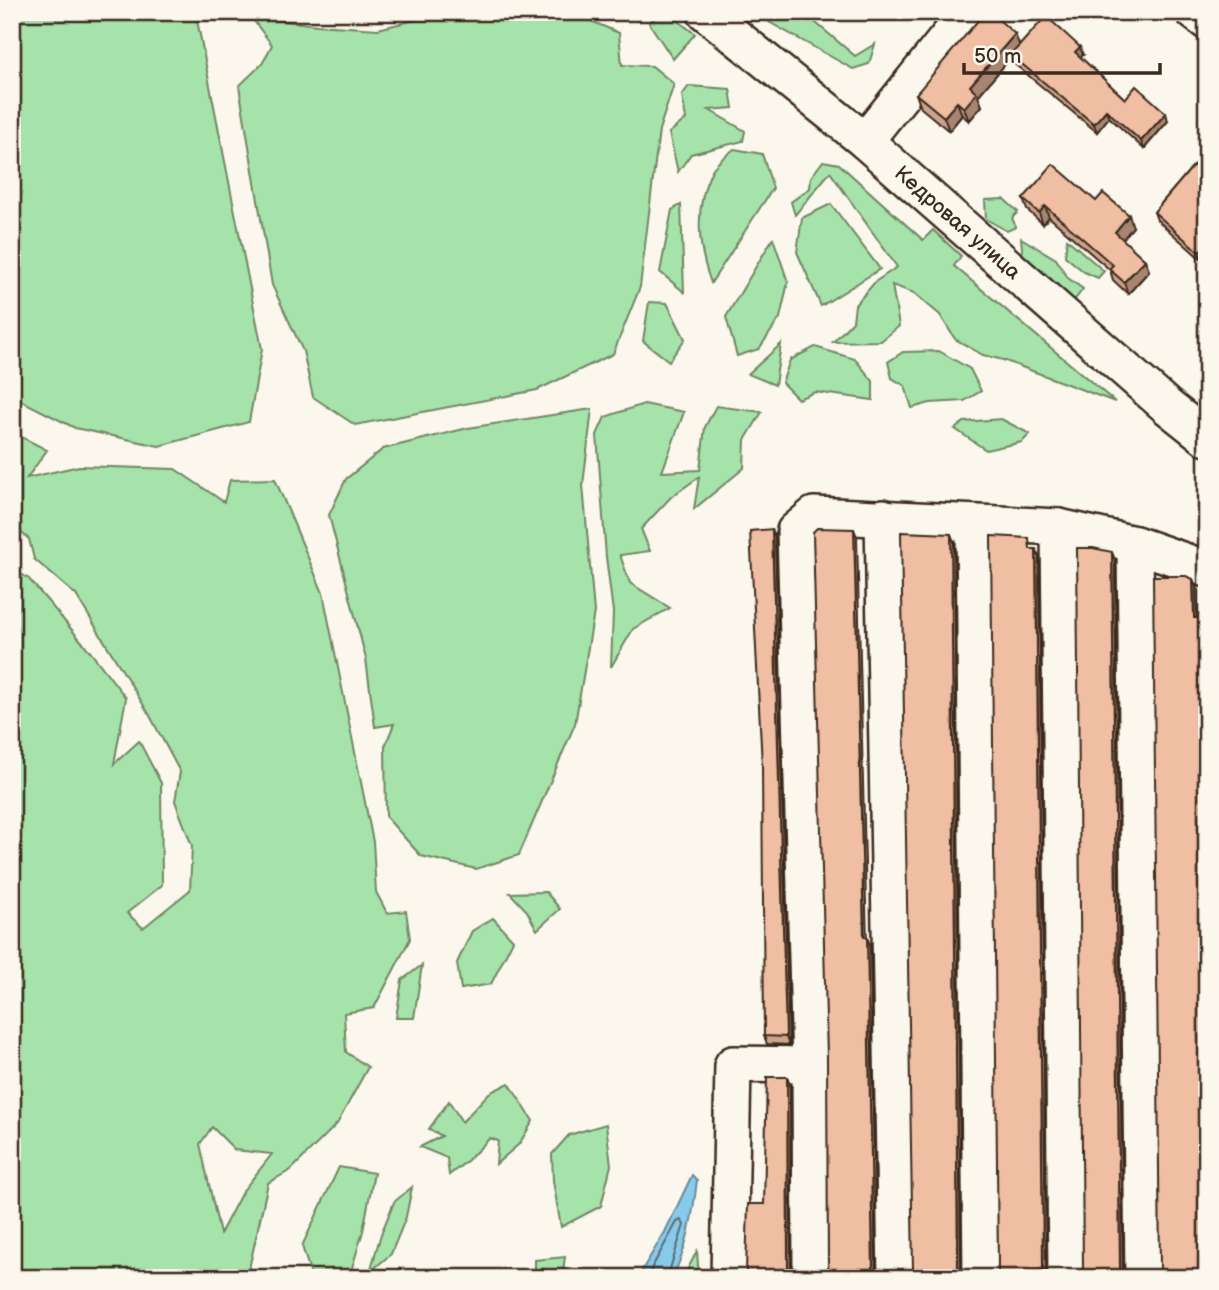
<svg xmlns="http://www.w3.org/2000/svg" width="1219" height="1290" font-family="'Balsamiq Sans',sans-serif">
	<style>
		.green { fill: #a6e3ab; stroke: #708664; stroke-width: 2; fill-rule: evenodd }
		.water { fill: #88cae9; stroke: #698a98; stroke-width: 2 }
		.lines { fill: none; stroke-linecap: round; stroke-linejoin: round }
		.shore { stroke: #5a6a6f; stroke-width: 2 }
		.minor-casing { stroke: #3b2a1e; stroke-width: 40 }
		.minor { stroke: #fbf7ec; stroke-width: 35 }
		.wall { fill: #cea38b; stroke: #3b2a1e; stroke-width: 2 }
		.shaded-wall { fill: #a88571; stroke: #3b2a1e; stroke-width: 2 }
		.building { fill: #f0bea2; stroke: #3b2a1e; stroke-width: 2 }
		.labels { text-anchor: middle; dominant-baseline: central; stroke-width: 5; stroke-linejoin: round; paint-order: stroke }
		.street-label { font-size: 21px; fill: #3b2a1e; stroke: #fbf7ec }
	</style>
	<rect width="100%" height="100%" fill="#fbf7ec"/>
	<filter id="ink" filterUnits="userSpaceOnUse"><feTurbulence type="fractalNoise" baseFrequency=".0143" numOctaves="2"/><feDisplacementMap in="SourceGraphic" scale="14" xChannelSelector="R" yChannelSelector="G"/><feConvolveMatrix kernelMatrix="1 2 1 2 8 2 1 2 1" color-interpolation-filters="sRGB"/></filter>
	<g filter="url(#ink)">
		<g class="green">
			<polygon points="12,12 183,12 197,20 262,349 249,422 159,446 75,428 12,396"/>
			<polygon points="570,12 619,33 622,65 652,66 674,84 659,130 640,287 613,354 537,390 355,425 313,397 303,351 272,285 239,86 262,64 272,45 251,17 317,25 378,29 444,13"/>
			<polygon points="661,12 667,12 695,34 673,59 649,23"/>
			<polygon points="771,12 803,12 855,56 875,44 869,64 853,69 769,22"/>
			<polygon points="689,86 730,89 733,108 709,110 745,131 743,141 691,154 678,172 669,133 686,119 682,95"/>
			<path d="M 734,149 L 762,154 L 773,188 L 711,283 C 698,248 694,208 711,172 C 715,163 727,155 734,149 Z"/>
			<polygon points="823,161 839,164 923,240 933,230 961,256 954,266 1115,402 1003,360 983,355 955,339 940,315 914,293 892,285 899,326 881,341 833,342 853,321 855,305 875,282 897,267 830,172 795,215 791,202 810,188 811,177"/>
			<polygon points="1004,199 1018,212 1012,218 1016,227 1007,231 986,219 985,200"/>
			<polygon points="831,204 880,269 821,306 797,252 802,218"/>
			<polygon points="681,205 684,292 660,272 672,210"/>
			<polygon points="773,238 788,282 780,318 759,349 737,356 726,317"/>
			<polygon points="1021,238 1056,259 1068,278 1083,289 1073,302 1023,259"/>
			<polygon points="1067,239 1104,271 1098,278 1084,272 1065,256"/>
			<polygon points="649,302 667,303 685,339 669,361 643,341"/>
			<polygon points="781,344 775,385 748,374"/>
			<polygon points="815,347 855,359 873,381 873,400 815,392 798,399 782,383 790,360"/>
			<polygon points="939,351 970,369 981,391 964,401 930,403 912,408 905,386 892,378 888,362 903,352"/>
			<polygon points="644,404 684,412 662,472 700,470 705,427 716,406 762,412 745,440 744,468 694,509 699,477 671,497 641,529 650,551 620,555 630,583 670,608 633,629 611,667 613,612 606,557 597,435 605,417"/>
			<polygon points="592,409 583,485 594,612 575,724 519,855 476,869 421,856 386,817 385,746 394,724 375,727 366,659 329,515 346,479 383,449 468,428"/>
			<polygon points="1001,419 1030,434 1022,442 986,450 955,429 964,422"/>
			<path d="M 12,432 L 47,450 L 27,478 L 79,466 L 175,469 L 224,502 L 230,480 L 275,479 L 323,593 L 373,842 L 376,892 L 387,913 L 406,911 L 410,939 L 374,1008 L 344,1013 L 346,1052 L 368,1067 L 337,1124 L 291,1170 L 268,1183 L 247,1278 L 12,1278 L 12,569 L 29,579 L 88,649 L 126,698 L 114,764 L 139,741 L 161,783 L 162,885 L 127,913 L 143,928 L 190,890 L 192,846 L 175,801 L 180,772 L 149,714 L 76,595 L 34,559 L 29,539 L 12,525 ZM 212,1127 L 235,1150 L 272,1154 L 242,1192 L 220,1234 L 200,1144 Z"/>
			<polygon points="546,892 560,909 537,930 527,911 510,893"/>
			<polygon points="493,918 513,940 491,984 461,989 457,963 472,931"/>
			<polygon points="422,965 414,1018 396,1018 402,980"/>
			<polygon points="509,1083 533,1121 519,1144 496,1164 498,1141 490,1138 467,1161 449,1175 447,1158 420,1147 442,1136 429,1129 449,1101 462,1122 489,1093"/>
			<polygon points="606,1124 611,1165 601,1206 561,1227 553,1181 552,1154 569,1135"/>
			<polygon points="339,1167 374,1173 363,1231 349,1278 312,1278 302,1246"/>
			<polygon points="412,1187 406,1217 391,1254 370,1272 381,1234 394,1202"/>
			<polygon points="697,1251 699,1278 683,1278"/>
			<polygon points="565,1257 562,1278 535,1278 535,1260"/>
		</g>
		<path class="water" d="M 692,1175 L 697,1180 C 693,1214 688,1247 672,1278 L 646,1278 L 642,1270 L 665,1232 Z"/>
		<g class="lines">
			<polyline class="shore" points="651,1278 651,1269 677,1222 681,1220 684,1225 667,1278"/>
			<g class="minor-casing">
				<g id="minor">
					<path id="s1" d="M 705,12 L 865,141 L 1168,407 L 1207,438"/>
					<polyline points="1194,12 1207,22"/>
					<polyline points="865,141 968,12"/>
					<polyline points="883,517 896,1278"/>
					<polyline points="974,525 981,1278"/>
					<polyline points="1059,527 1066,1278"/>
					<polyline points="1135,544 1143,1278"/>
					<polyline points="729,1278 733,1064 810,1065"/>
					<polyline points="811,1278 810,1065 795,531 814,515 1059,527 1135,544 1207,569"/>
				</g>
			</g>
			<use href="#minor" class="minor"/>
		</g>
		<g class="wall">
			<polygon points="1019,46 1083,55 1080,57 1125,99 1168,121 1144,149 1109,117 1097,132 1013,63 1011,57 978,96 982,106 969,121 962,115 949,131 921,108 916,94"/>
			<polygon points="1199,159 1202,260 1157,220 1154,212"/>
			<polygon points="1023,199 1096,201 1133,227 1122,239 1145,260 1149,271 1128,294 1113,280 1110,270 1049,217 1043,224 1027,210"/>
			<polygon points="772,529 775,537 789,1045 767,1044 764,1036"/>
			<polygon points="1193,579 1196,587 1197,618 1207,618 1207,943 1202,943 1160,1270"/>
		</g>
		<g class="shaded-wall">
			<polygon points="1015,34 1020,47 978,96 982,106 969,121 964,108 970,86"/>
			<polygon points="1080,47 1083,55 1078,60 1075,52"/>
			<polygon points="957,102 962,115 949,131 944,117"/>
			<polygon points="1106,110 1109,117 1097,132 1094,124"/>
			<polygon points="1166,113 1168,121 1144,149 1141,141"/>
			<polygon points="1045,206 1049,217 1043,224 1039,213"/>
			<polygon points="1129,215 1133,227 1119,244 1115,232"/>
			<polygon points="1207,243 1207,254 1202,260 1199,252"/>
			<polygon points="1145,260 1149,271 1128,294 1124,282"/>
			<polygon points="772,529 775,537 789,1045 786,1037"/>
			<polygon points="854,529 857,537 867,945 864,937"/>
			<polygon points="951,534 954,542 961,1278 958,1270"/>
			<polygon points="1036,549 1039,557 1046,1278 1043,1270"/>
			<polygon points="1112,552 1115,560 1123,1278 1120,1270"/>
			<polygon points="1193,579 1196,587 1197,626 1194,618"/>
			<polygon points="1199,935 1202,943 1202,989 1200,981"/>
			<polygon points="867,937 870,945 876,1278 873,1271"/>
			<polygon points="787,1077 790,1085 791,1278 788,1270"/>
		</g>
		<g class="building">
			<polygon points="985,12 990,12 1015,34 970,86 977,93 964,108 957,102 944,117 916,94"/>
			<polygon points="1046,16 1080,47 1075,52 1125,99 1136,86 1166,113 1141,141 1106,110 1094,124 1011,55"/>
			<polygon points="1199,159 1207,165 1207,243 1199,252 1154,212"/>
			<polygon points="1053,164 1096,201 1103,193 1129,215 1115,232 1145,260 1124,282 1109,269 1113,265 1045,206 1039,213 1023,199"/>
			<polygon points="817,528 854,529 864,937 867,937 873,1271 875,1278 826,1278 828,1271 827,1057 813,532"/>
			<polygon points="772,529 786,1037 764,1036 762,765 750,531"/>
			<polygon points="901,532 951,534 958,1270 960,1278 911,1278 913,1270"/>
			<polygon points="991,536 1029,538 1030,549 1036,549 1043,1270 1045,1278 996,1278 998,1270"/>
			<polygon points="1077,548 1093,548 1112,552 1120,1270 1122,1278 1081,1278 1083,1270"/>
			<polygon points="1153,576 1186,576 1193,579 1194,618 1207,618 1207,935 1199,935 1200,981 1207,981 1207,1278 1158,1278 1160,1270"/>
			<polygon points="767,1077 787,1077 788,1270 790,1278 744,1278 746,1271 748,1204 764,1204"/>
		</g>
	</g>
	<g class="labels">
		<g class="street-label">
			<text stroke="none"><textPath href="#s1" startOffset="329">Кедровая улица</textPath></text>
		</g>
	</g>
	<rect width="1219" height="1290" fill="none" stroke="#fbf7ec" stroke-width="42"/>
	<rect x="21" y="21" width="1177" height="1248" fill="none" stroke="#3b2a1e" stroke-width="2.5" filter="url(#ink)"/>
	<path d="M964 63v10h196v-10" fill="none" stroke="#3b2a1e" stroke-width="3.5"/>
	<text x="974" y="63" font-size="21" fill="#3b2a1e" stroke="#fbf7ec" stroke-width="5" paint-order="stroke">50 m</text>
</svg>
